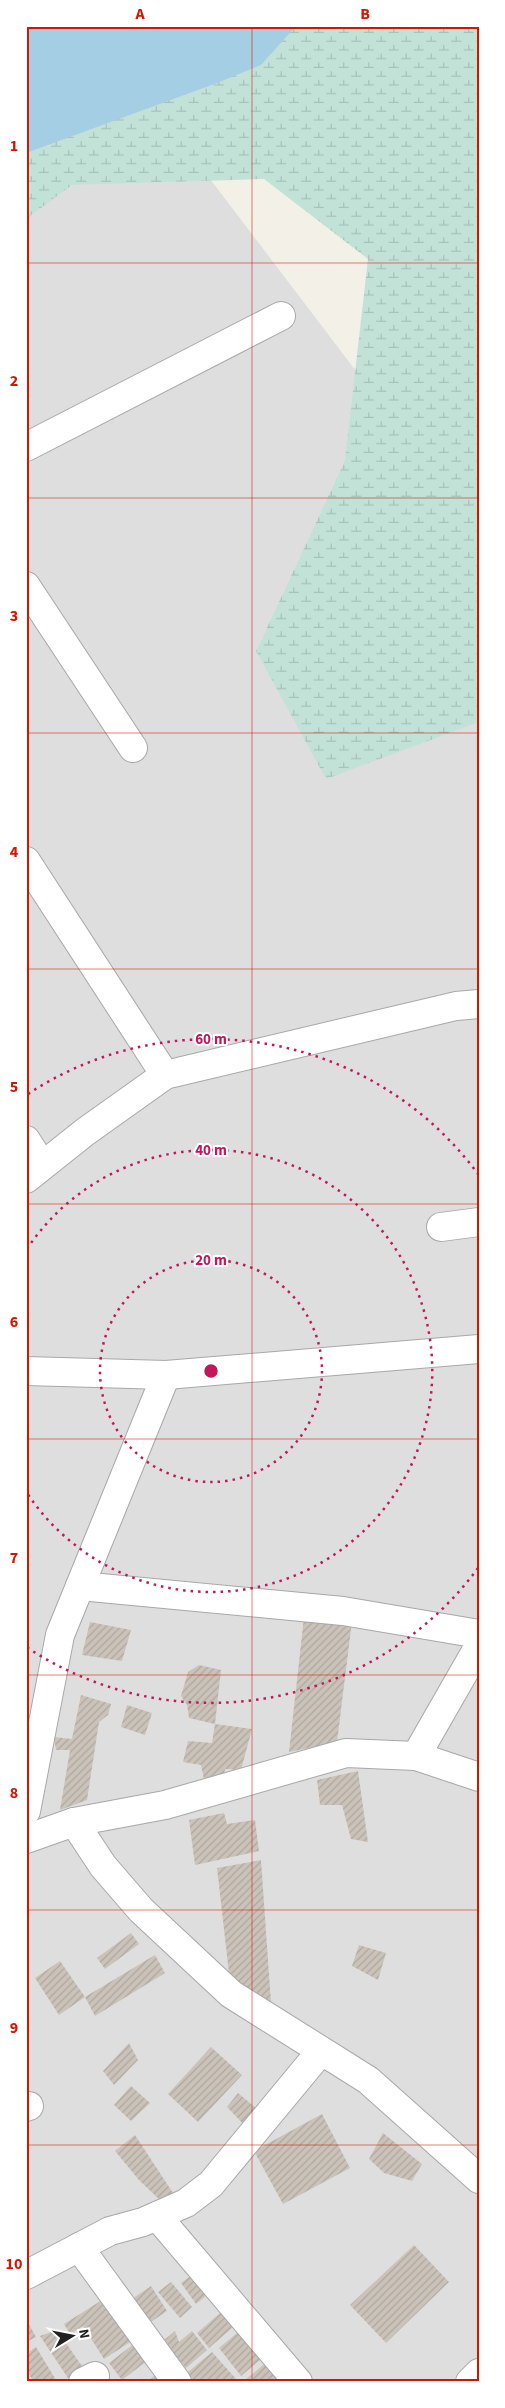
<svg xmlns="http://www.w3.org/2000/svg" width="505" height="2408" font-family="'Source Sans 3',sans-serif">
	<style>
		.residential { fill: #dfdede }
		.wetland { fill: url(#wetland-marsh) }
		.water { fill: #a4cee3 }
		.building { fill: url(#building-hatch) }
		.lines { fill: none; stroke-linecap: round; stroke-linejoin: round }
		.minor-casing { stroke: #a8a8a8; stroke-width: 30 }
		.minor { stroke: #fff; stroke-width: 28 }
		.grid { fill: none; stroke: #d21700; stroke-width: 1; stroke-opacity: 0.55 }
		.ring { fill: none; stroke: #c2185b; stroke-width: 2.5; stroke-dasharray: 2.5 5 }
		.centre { fill: #c2185b; stroke: #fff; stroke-width: 2.5 }
		.ring-label { font-size: 15px; text-anchor: middle; font-weight: bold; fill: #c2185b; stroke: #fff; stroke-width: 4; stroke-linejoin: round; paint-order: stroke }
		.neatline { fill: none; stroke: #d21700; stroke-width: 2 }
		.grid-label { font-size: 16px; text-anchor: middle; font-weight: bold; fill: #d21700 }
	</style>
	<defs>
		<pattern id="wetland-marsh" width="20" height="14" patternUnits="userSpaceOnUse" patternTransform="scale(1.25)"><rect width="20" height="14" fill="#c2e2d7"/><path d="M1 5h8M5 5V1M11 12h8M15 12V8" fill="none" stroke="#a6c2b8"/></pattern>
		<pattern id="building-hatch" width="6" height="6" patternUnits="userSpaceOnUse" patternTransform="scale(1.25)"><rect width="6" height="6" fill="#cbc3b9"/><path d="M-1 1l2-2M0 6l6-6M5 7l2-2" fill="none" stroke="#aea79f"/></pattern>
	</defs>
	<rect width="100%" height="100%" fill="#f2f0e7"/>
	<polygon class="residential" points="201,167 375,396 256,651 479,703 479,2382 26,2382 26,192"/>
	<polygon class="wetland" points="26,26 479,26 479,722 326,779 256,651 345,460 368,259 264,179 72,185 26,219"/>
	<polygon class="water" points="26,26 296,26 261,65 217,83 26,153"/>
	<g class="building">
		<polygon points="304,1617 352,1621 337,1742 289,1752"/>
		<polygon points="90,1622 131,1630 122,1661 82,1655"/>
		<polygon points="199,1665 221,1670 215,1724 189,1718 187,1705 181,1696 188,1672"/>
		<polygon points="81,1695 111,1704 108,1715 99,1722 87,1800 60,1810 70,1750 56,1750 54,1737 72,1739"/>
		<polygon points="127,1705 152,1713 145,1735 121,1727"/>
		<polygon points="215,1724 252,1729 241,1770 225,1769 223,1781 204,1779 201,1765 183,1762 188,1741 212,1743"/>
		<polygon points="358,1771 368,1842 351,1839 342,1805 320,1805 317,1780"/>
		<polygon points="224,1813 227,1824 255,1820 259,1851 195,1865 189,1820"/>
		<polygon points="261,1860 271,2003 230,1982 217,1868"/>
		<polygon points="131,1933 139,1944 105,1969 97,1958"/>
		<polygon points="359,1945 386,1953 378,1980 352,1966"/>
		<polygon points="155,1955 165,1973 95,2016 85,1997"/>
		<polygon points="60,1961 85,1997 59,2015 35,1978"/>
		<polygon points="129,2043 138,2060 114,2085 103,2071"/>
		<polygon points="211,2047 242,2075 198,2122 168,2094"/>
		<polygon points="131,2086 150,2103 131,2121 114,2105"/>
		<polygon points="238,2093 263,2114 249,2130 227,2107"/>
		<polygon points="322,2114 350,2168 283,2204 254,2151"/>
		<polygon points="383,2133 422,2164 412,2181 384,2173 369,2159"/>
		<polygon points="135,2135 173,2193 163,2203 139,2180 115,2151"/>
		<polygon points="414,2245 449,2282 386,2343 350,2305"/>
		<polygon points="196,2272 211,2292 196,2304 181,2283"/>
		<polygon points="171,2282 192,2307 180,2318 158,2292"/>
		<polygon points="151,2286 167,2311 142,2328 126,2303"/>
		<polygon points="110,2295 138,2337 104,2359 83,2326 70,2334 64,2324"/>
		<polygon points="227,2307 239,2322 209,2348 197,2333"/>
		<polygon points="26,2319 36,2337 26,2342"/>
		<polygon points="243,2328 266,2355 241,2376 219,2348"/>
		<polygon points="57,2330 86,2372 68,2378 40,2336"/>
		<polygon points="175,2331 179,2342 192,2331 207,2350 186,2368 163,2341"/>
		<polygon points="135,2343 148,2360 122,2380 109,2363"/>
		<polygon points="36,2347 56,2380 54,2382 34,2382 26,2370 26,2354"/>
		<polygon points="212,2352 237,2380 186,2382 182,2377"/>
		<polygon points="270,2359 288,2382 243,2382"/>
		<polygon points="164,2369 173,2382 146,2382"/>
	</g>
	<g class="lines">
		<g class="minor-casing">
			<g id="minor">
				<polyline points="26,447 281,316"/>
				<polyline points="26,586 133,748"/>
				<polyline points="26,861 165,1075"/>
				<polyline points="26,1140 42,1165"/>
				<polyline points="26,1179 85,1132 165,1075 456,1006 479,1004"/>
				<polyline points="441,1227 479,1222"/>
				<polyline points="26,1371 166,1375 479,1349"/>
				<polyline points="80,1586 343,1611 479,1634"/>
				<polyline points="416,1756 479,1646"/>
				<polyline points="26,1811 60,1635 166,1375"/>
				<polyline points="74,1822 103,1866 141,1910 231,1994 368,2080 479,2179"/>
				<polyline points="26,1839 74,1822 165,1805 346,1753 416,1756 479,1777"/>
				<polyline points="26,2107 29,2106"/>
				<polyline points="157,2216 298,2382"/>
				<polyline points="79,2247 177,2382"/>
				<polyline points="26,2275 110,2231 143,2222 186,2203 211,2184 321,2051"/>
				<polyline points="83,2382 95,2376"/>
				<polyline points="470,2382 479,2373"/>
			</g>
		</g>
		<use href="#minor" class="minor"/>
	</g>
	<path class="grid" d="M 252,26 L 252,2382M 26,263 L 479,263M 26,498 L 479,498M 26,733 L 479,733M 26,969 L 479,969M 26,1204 L 479,1204M 26,1439 L 479,1439M 26,1675 L 479,1675M 26,1910 L 479,1910M 26,2145 L 479,2145"/>
	<g class="ring">
		<circle cx="211" cy="1371" r="111"/>
		<path d="M27 1249A221 221 0 1 1 27 1493"/>
		<path d="M478 1568A332 332 0 0 1 28 1648M28 1094A332 332 0 0 1 478 1174"/>
	</g>
	<circle cx="211" cy="1371" r="8" class="centre"/>
	<g class="ring-label">
		<text x="211" y="1044">60 m</text>
		<text x="211" y="1155">40 m</text>
		<text x="211" y="1265">20 m</text>
	</g>
	<rect width="505" height="2408" fill="none" stroke="#ffffff" stroke-width="55"/>
	<g transform="translate(72 2336) rotate(80)" stroke="#ffffff" stroke-width="4" paint-order="stroke">
	<path d="M0-4L9 19L0 12L-9 19Z" fill="#212121"/>
	<text y="-8" font-size="14" font-weight="bold" text-anchor="middle" fill="#212121">N</text>
	</g>
	<rect x="28" y="28" width="450" height="2352" class="neatline"/>
	<g class="grid-label">
		<text x="140" y="19">A</text>
		<text x="365" y="19">B</text>
		<text x="14" y="151">1</text>
		<text x="14" y="386">2</text>
		<text x="14" y="621">3</text>
		<text x="14" y="857">4</text>
		<text x="14" y="1092">5</text>
		<text x="14" y="1327">6</text>
		<text x="14" y="1563">7</text>
		<text x="14" y="1798">8</text>
		<text x="14" y="2033">9</text>
		<text x="14" y="2269">10</text>
	</g>
</svg>
